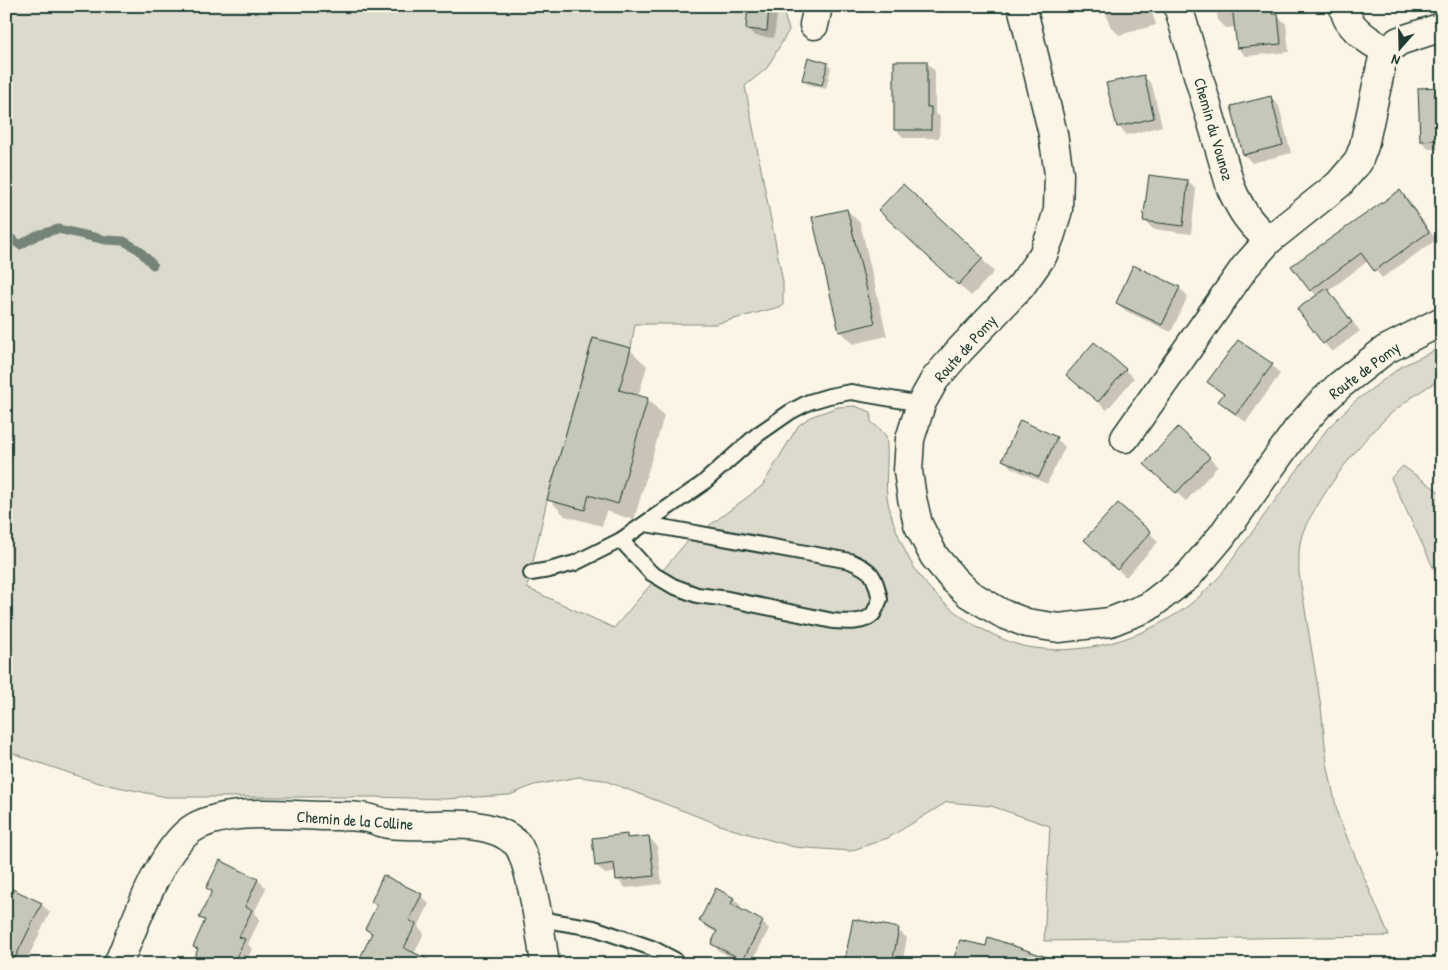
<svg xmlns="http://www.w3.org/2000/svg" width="1448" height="970" font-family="'Patrick Hand',sans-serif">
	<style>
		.green { fill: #dcdacc; stroke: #7e8c80 }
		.shadow { fill: #0003 }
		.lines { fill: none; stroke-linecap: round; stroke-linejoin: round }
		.stream { stroke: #758479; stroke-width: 9 }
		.building { fill: #c5c7b9; stroke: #1f3d34 }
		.service-casing { stroke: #1f3d34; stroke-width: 18 }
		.minor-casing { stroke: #1f3d34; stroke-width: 31 }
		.secondary-casing { stroke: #1f3d34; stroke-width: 31 }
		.service { stroke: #fcf5e5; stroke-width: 14 }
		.minor { stroke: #fcf5e5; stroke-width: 28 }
		.secondary { stroke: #fcf5e5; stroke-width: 28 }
		.labels { text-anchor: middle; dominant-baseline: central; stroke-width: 4; stroke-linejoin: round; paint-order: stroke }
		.street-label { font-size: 16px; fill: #1f3d34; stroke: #fcf5e5 }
	</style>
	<rect width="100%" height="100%" fill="#fcf5e5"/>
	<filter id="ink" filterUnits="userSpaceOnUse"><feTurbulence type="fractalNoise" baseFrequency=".02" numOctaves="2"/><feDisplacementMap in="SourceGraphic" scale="10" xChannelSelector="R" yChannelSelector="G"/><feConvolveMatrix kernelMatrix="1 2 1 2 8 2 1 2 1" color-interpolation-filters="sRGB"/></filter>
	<g filter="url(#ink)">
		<g class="green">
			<path d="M 6,6 L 778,6 L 782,8 L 789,30 L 767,68 L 745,86 L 783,282 L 783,306 L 715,324 L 635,324 L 631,348 L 593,338 L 547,500 L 527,588 L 614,628 L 685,544 L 762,486 L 798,426 L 810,417 L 838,407 L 855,406 L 871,412 L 871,422 L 881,430 L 886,436 C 889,455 885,477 887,497 C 890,517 902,547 912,564 C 929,593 955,615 984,630 C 996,636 1010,643 1023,646 C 1080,658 1141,640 1188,606 C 1200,597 1210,586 1221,575 L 1327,429 L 1354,402 L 1402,366 L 1442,347 L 1442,378 C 1421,391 1400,404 1383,421 C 1360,443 1339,471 1322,498 C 1315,510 1306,522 1302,535 C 1298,548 1299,561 1299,573 L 1321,707 L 1327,763 L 1338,816 L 1389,936 L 1044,941 L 1050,826 L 991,806 L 947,802 L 888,838 L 850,851 L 794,847 L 728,828 L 603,780 L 579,777 L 534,785 L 510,795 L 445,799 L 372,797 L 166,797 L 99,783 L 25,758 L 6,750 Z"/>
			<polygon points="1403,466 1442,494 1442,586 1391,478"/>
		</g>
		<g class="shadow">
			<polygon points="747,6 787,6 787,8 778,8 774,38 755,36 748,29 749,13 747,10"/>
			<polygon points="1104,6 1150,6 1156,25 1119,35 1110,26"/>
			<polygon points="1216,6 1275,6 1278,9 1279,17 1286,24 1289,52 1246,56 1238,48 1236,27 1226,28 1218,20"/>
			<polygon points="926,62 935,71 935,113 940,117 939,138 904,138 895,129"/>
			<polygon points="827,64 831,68 826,89 807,84 803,80"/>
			<polygon points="1144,76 1152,85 1162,126 1127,135 1118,126"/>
			<polygon points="1442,88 1442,149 1429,149 1421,141"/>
			<polygon points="1271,97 1279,106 1291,153 1252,163 1244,154"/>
			<polygon points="1188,181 1196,190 1191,234 1153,229 1145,221"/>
			<polygon points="1400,192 1408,199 1436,240 1382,278 1368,261 1328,291 1360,331 1332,352 1324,343 1299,309 1317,296 1311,290"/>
			<polygon points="847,210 860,223 887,336 853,344 840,331"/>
			<polygon points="892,223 982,259 994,272 971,296"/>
			<polygon points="1179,288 1188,296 1171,332 1126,311 1117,303"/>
			<polygon points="1094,344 1134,378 1107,410 1068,375"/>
			<polygon points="630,350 647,366 638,397 648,399 664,416 634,520 606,511 602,526 565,516 549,499"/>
			<polygon points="1272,365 1280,374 1246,422 1228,410 1220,401 1224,395 1209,382"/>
			<polygon points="1178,429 1218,466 1186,501 1154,473"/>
			<polygon points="1056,438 1065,447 1047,484 1012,468 1004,460"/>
			<polygon points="1150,533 1158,542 1126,577 1095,548"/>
			<polygon points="626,836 630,839 649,837 657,846 662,884 626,888 617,879 617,872 605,874 596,865"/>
			<polygon points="258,880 266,888 254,913 260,919 248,944 252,949 245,964 193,964 199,951 195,946 206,922 201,917 213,893 208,888"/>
			<polygon points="716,890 734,899 741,906 739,910 762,922 769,929 751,964 745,964 719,951 712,944 717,933 708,928 701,921"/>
			<polygon points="421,895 429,904 418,927 424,933 413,956 415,964 365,964 366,962 361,957 372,935 366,929 377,907 372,901"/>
			<polygon points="41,904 50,912 25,964 6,964"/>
			<polygon points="898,930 907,938 902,964 845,964"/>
		</g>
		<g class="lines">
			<polyline class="stream" points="6,235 20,245 37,235 58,229 106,240 124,241 139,250 153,265"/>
		</g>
		<g class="building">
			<polygon points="748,6 769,6 767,31 746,29"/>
			<polygon points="1232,6 1271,6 1272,14 1278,14 1281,44 1237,48"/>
			<polygon points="808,57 828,63 822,85 802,80"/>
			<polygon points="894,61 927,61 927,107 931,107 931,130 894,130"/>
			<polygon points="1144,75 1154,118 1117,127 1106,83"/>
			<polygon points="1442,87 1442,140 1420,141 1418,88"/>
			<polygon points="1271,96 1283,145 1243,155 1231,106"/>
			<polygon points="1149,175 1188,180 1183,226 1143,221"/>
			<polygon points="903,184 983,258 958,285 878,210"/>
			<polygon points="1400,190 1429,232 1374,271 1361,253 1310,291 1291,266"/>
			<polygon points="847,209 875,323 839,332 812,217"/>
			<polygon points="1133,265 1180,287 1162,325 1116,303"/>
			<polygon points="1327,288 1352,322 1323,344 1297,309"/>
			<polygon points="593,338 631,348 619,390 648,398 618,504 589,495 585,510 547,500"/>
			<polygon points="1238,340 1273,364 1236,414 1218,401 1224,394 1207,382"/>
			<polygon points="1094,342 1126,369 1098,402 1066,375"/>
			<polygon points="1020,420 1057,437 1039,477 1002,460"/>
			<polygon points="1178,427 1210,457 1176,493 1144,464"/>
			<polygon points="1118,503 1151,532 1117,570 1084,540"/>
			<polygon points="627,834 627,838 649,836 654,876 616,880 614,863 595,866 592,838"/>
			<polygon points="220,860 258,879 245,907 252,910 239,937 245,939 233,964 191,964 198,949 193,947 205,920 199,918 212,891 206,888"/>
			<polygon points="383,875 422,894 409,920 416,924 404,948 438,964 371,964 360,958 372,933 365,929 377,905 371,902"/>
			<polygon points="6,886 42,903 12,964 6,964"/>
			<polygon points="716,888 734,898 731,904 763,921 743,960 711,944 717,931 699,921"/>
			<polygon points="853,919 899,928 892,964 844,964"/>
			<polygon points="988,937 1055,960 1055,964 952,964 960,940 986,946"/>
		</g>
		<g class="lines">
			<g class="service-casing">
				<g id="service">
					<path d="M 621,540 L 651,573 L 673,586 L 697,595 L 728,599 L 833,621 C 845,622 864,624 873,614 C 876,609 878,604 880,599 C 874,574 873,571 850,561 L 646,524"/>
					<polyline points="531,573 549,570 575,563 621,540 702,484 757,435 790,412 809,402 829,396 851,392 921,404"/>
					<polyline points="539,919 594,928 652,948 675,960"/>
				</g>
			</g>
			<g class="minor-casing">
				<g id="minor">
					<path d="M 1178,6 L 1231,188 C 1241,211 1250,224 1269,240"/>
					<path d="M 1343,6 C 1345,11 1346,17 1349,21 C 1358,34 1374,45 1387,50"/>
					<polyline points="814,25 818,6"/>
					<polyline points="1125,438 1245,267 1269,240 1339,184 1358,162 1364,146 1382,62 1387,50 1399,41 1442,27"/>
					<path d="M 118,964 C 134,927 161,846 195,827 C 229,808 284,815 322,816 C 336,816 353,815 367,818 C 374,819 381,823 389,824 C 429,830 483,813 516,843 C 530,855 542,942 545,964"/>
				</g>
			</g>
			<g class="secondary-casing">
				<polyline id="secondary" points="1022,6 1053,134 1059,174 1058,210 1051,234 1043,255 1021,286 960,350 935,379 921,404 910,439 908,471 912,498 918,524 934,556 954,580 969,594 1003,614 1027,623 1059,628 1110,622 1148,607 1188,576 1221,537 1297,430 1318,406 1340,385 1385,350 1442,321"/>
			</g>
			<use href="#service" class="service"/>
			<use href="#minor" class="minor"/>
			<use href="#secondary" class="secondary"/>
		</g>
	</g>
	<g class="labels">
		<g class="street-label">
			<text transform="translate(1214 129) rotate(74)">Chemin du Vounoz</text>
			<text transform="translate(965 348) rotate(-48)">Route de Pomy</text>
			<text transform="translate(1364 370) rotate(-37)">Route de Pomy</text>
			<text transform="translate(355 820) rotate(4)">Chemin de la Colline</text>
		</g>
	</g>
	<rect width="1448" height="970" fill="none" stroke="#fcf5e5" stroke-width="25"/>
	<rect x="12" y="12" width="1423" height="945" fill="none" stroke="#1f3d34" stroke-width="2" filter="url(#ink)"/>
	<g transform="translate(1400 48) rotate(200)" stroke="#fcf5e5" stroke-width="4" paint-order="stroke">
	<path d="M0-4L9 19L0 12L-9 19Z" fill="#1f3d34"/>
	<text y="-8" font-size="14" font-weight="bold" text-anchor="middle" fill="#1f3d34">N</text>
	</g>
</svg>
